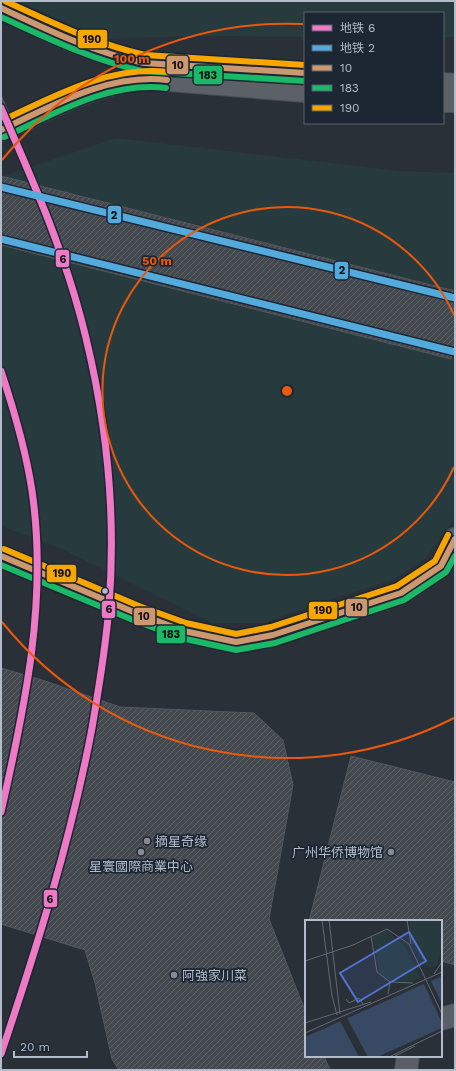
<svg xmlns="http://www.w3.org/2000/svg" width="456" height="1071" font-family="'Work Sans','Noto Sans SC',sans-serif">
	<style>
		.green { fill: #273a3e }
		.building { fill: url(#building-hatch); stroke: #52575f }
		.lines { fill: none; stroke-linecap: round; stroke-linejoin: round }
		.minor-casing { stroke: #484c53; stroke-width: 24 }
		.major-casing { stroke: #484c55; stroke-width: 24 }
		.minor { stroke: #5a5e66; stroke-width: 22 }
		.major { stroke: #5c6168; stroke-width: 22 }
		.bus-1-casing { stroke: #1d2633; stroke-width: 9 }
		.bus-2-casing { stroke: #1d2633; stroke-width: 9 }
		.bus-3-casing { stroke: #1d2633; stroke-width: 9 }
		.bus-1 { stroke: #cd976f; stroke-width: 6 }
		.bus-2 { stroke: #1ab867; stroke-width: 6 }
		.bus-3 { stroke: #f7a600; stroke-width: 6 }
		.metro-1-casing { stroke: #1d2633; stroke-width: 10 }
		.metro-2-casing { stroke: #1d2633; stroke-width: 10 }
		.metro-1 { stroke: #ee7ac6; stroke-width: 7 }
		.metro-2 { stroke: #53aadc; stroke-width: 7 }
		.ring { fill: none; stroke: #e8590c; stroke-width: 2 }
		.bus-dot { fill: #b4bcc9; stroke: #1d2633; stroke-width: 1.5 }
		.poi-dot { fill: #848b96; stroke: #1d2633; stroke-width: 1.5 }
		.labels { text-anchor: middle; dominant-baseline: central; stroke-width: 3.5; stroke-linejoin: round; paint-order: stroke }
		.poi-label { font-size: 13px; fill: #b4bcc9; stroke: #1d2633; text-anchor: start }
		.inset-road { fill: none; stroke: #616872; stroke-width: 1 }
		.view { fill: #5274d3; fill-opacity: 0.15; stroke: #5274d3; stroke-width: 2 }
		.inset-edge { fill: none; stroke: #b4bcc9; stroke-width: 2 }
		.centre { fill: #e8590c; stroke: #1d2633; stroke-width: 2 }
		.ring-label { font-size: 12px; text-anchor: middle; font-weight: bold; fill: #e8590c; stroke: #1d2633; stroke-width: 3.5; stroke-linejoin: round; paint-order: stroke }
		.line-badge { stroke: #1d2633; stroke-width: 1.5 }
		.pale-badge-label { font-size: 11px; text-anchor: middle; font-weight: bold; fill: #111 }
	</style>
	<defs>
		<pattern id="building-hatch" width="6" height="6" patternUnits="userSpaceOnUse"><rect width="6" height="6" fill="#444950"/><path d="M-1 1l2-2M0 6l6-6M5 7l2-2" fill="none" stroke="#5d6168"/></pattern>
	</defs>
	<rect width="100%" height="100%" fill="#2a3038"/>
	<g class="green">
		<polygon points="18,1 455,1 455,37 443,37 443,13 305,13 305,37 200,36 103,39"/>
		<polygon points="116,138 400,171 455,173 455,517 426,558 391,581 337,597 264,623 213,623 55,546 1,526 1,177"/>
	</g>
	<g class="building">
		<polygon points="1,95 18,134 1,142"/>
		<polygon points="1,176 455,291 455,342 451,359 1,245"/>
		<polygon points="1,668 42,680 120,707 254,713 283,740 293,785 269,919 306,1013 306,1056 324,1056 330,1070 119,1070 112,1059 95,983 85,950 1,924"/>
		<polygon points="351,756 455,782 455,965 441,961 441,921 309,921"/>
	</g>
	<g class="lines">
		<g class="minor-casing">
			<g id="minor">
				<polyline points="1,556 136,613 184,631 236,642 273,635 401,593 441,566 455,539"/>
				<polyline points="441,1019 455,1015"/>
				<polyline points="406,1070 408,1056"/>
			</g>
		</g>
		<g class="major-casing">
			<g id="major">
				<path d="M 1,8 C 47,29 94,54 144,63 L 305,73"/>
				<polyline points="443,84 455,85"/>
				<polyline points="443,101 455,101"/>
				<path d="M 1,130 C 47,109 93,84 144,78 L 305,91"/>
			</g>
		</g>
		<use href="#minor" class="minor"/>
		<use href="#major" class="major"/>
		<g class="bus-1-casing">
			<g id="bus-1">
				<path d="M 1,8 C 48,30 93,52 144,63 L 305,73"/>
				<path d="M 1,130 C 52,106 108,73 167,80"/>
				<polyline points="1,556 136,613 184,631 236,642 273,635 401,593 441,566 455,539"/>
			</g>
		</g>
		<g class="bus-2-casing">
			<g id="bus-2">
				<path d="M 1,17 C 47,38 92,60 142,71 L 305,81"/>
				<path d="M 4,137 C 54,114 109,81 166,88"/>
				<polyline points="1,565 133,620 181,638 236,650 275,643 404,600 446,572 455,556"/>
			</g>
		</g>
		<g class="bus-3-casing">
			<g id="bus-3">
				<path d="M 5,1 C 51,22 96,44 145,55 L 305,65"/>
				<path d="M 1,121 C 53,97 109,65 168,72"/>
				<polyline points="4,549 139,606 186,623 236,634 271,627 397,586 435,561 448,535"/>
			</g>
		</g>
		<use href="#bus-1" class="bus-1"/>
		<use href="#bus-2" class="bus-2"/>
		<use href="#bus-3" class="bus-3"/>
		<g class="metro-1-casing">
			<g id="metro-1">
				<path d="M 1,108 C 34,183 67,258 86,338 C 107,425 116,517 109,606 C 106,647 99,687 92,728 C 71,839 37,947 1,1054"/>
				<path d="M 1,371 C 14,410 26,450 32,491 C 48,599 25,707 1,812"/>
			</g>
		</g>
		<g class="metro-2-casing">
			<g id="metro-2">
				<polyline points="1,187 455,298"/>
				<polyline points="1,239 455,352"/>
			</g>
		</g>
		<use href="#metro-1" class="metro-1"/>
		<use href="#metro-2" class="metro-2"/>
	</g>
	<g class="ring">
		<path d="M454 467A184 184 0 1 1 454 315"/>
		<path d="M454 718A367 367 0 0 1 2 622M2 160A367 367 0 0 1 303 24"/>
	</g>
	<circle class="bus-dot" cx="105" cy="591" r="3.5"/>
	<g class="poi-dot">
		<circle cx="147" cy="841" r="4"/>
		<circle cx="141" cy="852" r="4"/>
		<circle cx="391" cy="852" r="4"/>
		<circle cx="174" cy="975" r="4"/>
	</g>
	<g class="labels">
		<g class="poi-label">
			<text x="155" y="841">摘星奇缘</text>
			<text x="383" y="852" text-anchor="end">广州华侨博物馆</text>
			<text x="141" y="866" text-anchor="middle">星寰國際商業中心</text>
			<text x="182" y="975">阿強家川菜</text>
		</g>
	</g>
	<g transform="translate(305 920)">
		<rect width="137" height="137" fill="#2a3038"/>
		<path d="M 104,0 L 137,0 L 137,27 L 132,45 L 126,48 L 121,46 L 105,20 ZM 80,10 L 99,25 L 116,58 L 104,62 L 85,61 L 74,53 L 68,16 Z" fill="#273a3e"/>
		<path d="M 137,56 L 137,108 L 72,137 L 0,137 L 0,117 Z" fill="#384963"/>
		<path d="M 125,59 L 137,84 L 137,103 L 118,62 ZM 41,96 L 63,137 L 54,137 L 34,99 Z" fill="#2a3038"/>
		<path class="inset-road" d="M 17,0 L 27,76 L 32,95M 24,0 L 35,94M 102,0 L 106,24M 66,16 L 72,52 L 85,62 L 108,63M 0,41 L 48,25 L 82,9 L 104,24 L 137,94M 129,54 L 137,42M 83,74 L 85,62M 41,79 L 44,83 L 54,78 L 58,84M 0,103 L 66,82M 0,113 L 137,52M 90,136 L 110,126M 84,137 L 137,111"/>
		<path class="view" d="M 104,12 L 121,41 L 53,82 L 35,53 Z"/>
		<rect width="137" height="137" class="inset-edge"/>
	</g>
	<circle cx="287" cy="391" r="6" class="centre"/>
	<g class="ring-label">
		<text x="132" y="63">100 m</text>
		<text x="157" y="265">50 m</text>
	</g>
	<g class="line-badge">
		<rect x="77" y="29" width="31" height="20" rx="4" fill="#f7a600"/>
		<rect x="166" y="55" width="23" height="20" rx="4" fill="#cd976f"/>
		<rect x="193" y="65" width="30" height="20" rx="4" fill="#1ab867"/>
		<rect x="107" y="205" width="15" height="19" rx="4" fill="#53aadc"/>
		<rect x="55" y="249" width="15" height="19" rx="4" fill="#ee7ac6"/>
		<rect x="334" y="261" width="15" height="19" rx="4" fill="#53aadc"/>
		<rect x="46" y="564" width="31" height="19" rx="4" fill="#f7a600"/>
		<rect x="345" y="598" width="23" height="19" rx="4" fill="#cd976f"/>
		<rect x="101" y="600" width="15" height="19" rx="4" fill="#ee7ac6"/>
		<rect x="308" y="601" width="30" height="19" rx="4" fill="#f7a600"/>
		<rect x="133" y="607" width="23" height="19" rx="4" fill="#cd976f"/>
		<rect x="156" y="625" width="30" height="19" rx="4" fill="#1ab867"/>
		<rect x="43" y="889" width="15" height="19" rx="4" fill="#ee7ac6"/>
	</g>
	<g class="pale-badge-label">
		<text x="92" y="43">190</text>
		<text x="178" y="69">10</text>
		<text x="208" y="79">183</text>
		<text x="114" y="219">2</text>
		<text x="63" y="263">6</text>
		<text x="342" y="274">2</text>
		<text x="62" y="577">190</text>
		<text x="357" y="611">10</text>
		<text x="109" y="613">6</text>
		<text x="323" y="614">190</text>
		<text x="144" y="620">10</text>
		<text x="171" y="638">183</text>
		<text x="50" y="903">6</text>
	</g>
	<rect width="456" height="1071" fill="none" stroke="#b4bcc9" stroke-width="4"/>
	<rect x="304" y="12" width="140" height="112" fill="#1d2633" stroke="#59626f"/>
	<rect x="312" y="25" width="20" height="6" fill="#ee7ac6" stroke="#59626f"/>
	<text x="340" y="32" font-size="12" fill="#b4bcc9">地铁 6</text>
	<rect x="312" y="45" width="20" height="6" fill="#53aadc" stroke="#59626f"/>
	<text x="340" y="52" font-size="12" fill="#b4bcc9">地铁 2</text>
	<rect x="312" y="65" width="20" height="6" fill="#cd976f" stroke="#59626f"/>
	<text x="340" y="72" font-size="12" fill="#b4bcc9">10</text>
	<rect x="312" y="85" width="20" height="6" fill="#1ab867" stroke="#59626f"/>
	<text x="340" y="92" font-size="12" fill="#b4bcc9">183</text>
	<rect x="312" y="105" width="20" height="6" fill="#f7a600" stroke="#59626f"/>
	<text x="340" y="112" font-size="12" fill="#b4bcc9">190</text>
	<path d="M14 1051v6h73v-6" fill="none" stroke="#b4bcc9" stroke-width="2"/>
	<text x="20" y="1051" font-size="12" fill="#b4bcc9" stroke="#1d2633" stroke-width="3" paint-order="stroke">20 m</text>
</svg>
